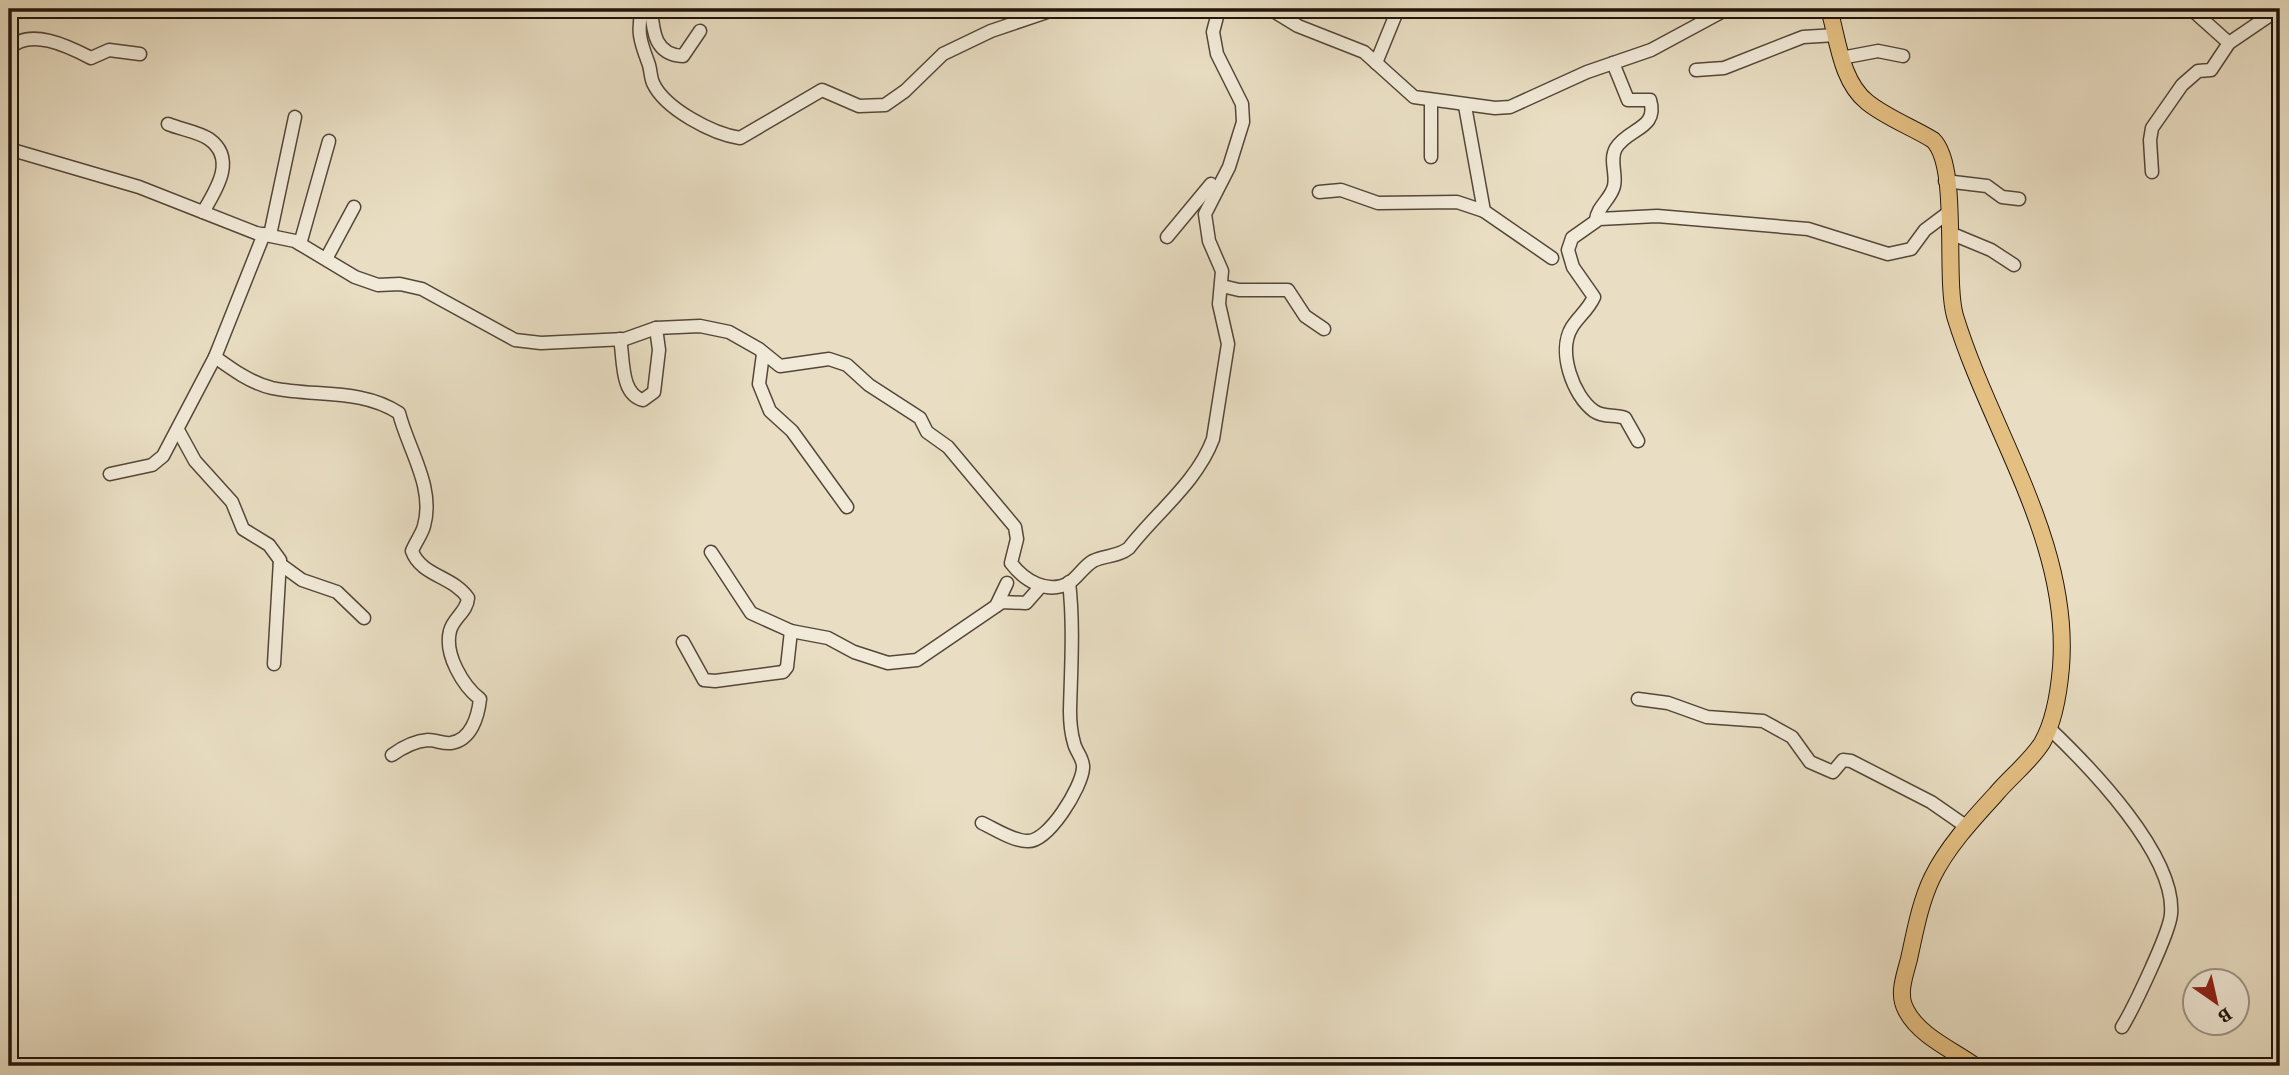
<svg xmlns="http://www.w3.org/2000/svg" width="2289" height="1075" font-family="'EB Garamond',serif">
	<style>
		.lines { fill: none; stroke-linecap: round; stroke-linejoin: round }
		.minor-casing { stroke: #544739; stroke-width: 15 }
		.major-casing { stroke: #22150b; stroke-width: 18 }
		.minor { stroke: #f1ead8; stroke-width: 12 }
		.major { stroke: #e4bf82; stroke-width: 16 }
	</style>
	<rect width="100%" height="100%" fill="#e9dec3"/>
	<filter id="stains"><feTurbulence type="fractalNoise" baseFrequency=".00286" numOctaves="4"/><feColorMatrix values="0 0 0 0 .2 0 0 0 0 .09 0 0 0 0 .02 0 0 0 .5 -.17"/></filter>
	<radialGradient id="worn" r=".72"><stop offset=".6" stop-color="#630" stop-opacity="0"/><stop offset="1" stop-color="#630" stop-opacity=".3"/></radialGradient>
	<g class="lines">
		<g class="minor-casing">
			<g id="minor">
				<path d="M 642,9 C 637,31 640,41 648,62 C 651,69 650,76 653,83 C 665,109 713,134 740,138 L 822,90 L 859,106 L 885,105 L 905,91 L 943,54 L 991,31 L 1053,10"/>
				<path d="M 651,9 C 653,32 655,55 683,56 L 700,31"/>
				<polyline points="1270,9 1298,26 1364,52 1414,97 1495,108 1510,107 1587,72 1651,50 1727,9"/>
				<polyline points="2191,9 2229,43"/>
				<path d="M 9,49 C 29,27 68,46 91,58 L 109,50 L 140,54"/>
				<polyline points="1841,58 1878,51 1903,56"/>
				<polyline points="1376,63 1398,9"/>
				<polyline points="1696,70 1724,68 1803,37 1836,35"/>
				<polyline points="1465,106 1484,211 1552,258"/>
				<path d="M 168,124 C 180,129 199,132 209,139 C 237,159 216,190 203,212"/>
				<path d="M 9,149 L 139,187 L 256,233 L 295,241 L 355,277 L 378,285 L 400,284 L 422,289 L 515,340 L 541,343 L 625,339 L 656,328 L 700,326 L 729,332 L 759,349 L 780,366 L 829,359 L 847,365 L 869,385 L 920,418 L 927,432 L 948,447 L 1015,527 L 1017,539 L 1011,563 C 1024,580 1047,595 1069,583 C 1078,577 1083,567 1093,561 C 1105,555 1118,557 1129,548 C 1156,513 1197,482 1213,439 L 1228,344 L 1219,304 L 1222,271 L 1209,241 L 1205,214 L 1229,167 L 1243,122 L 1242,104 L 1217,54 L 1213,32 L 1219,9"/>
				<polyline points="1431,157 1431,101"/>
				<polyline points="2152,172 2150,140 2152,128 2182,85 2198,71 2211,70 2229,43 2279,9"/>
				<polyline points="1945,181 1987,186 2002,197 2019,199"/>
				<polyline points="1319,192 1341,190 1378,203 1457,202 1484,211"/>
				<path d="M 1596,220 C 1597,207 1611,199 1614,186 C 1617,174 1609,160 1616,148 C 1628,128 1659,129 1650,100 L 1628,100 L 1613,63"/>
				<polyline points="1950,233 1991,250 2014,265"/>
				<polyline points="270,235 295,117"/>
				<polyline points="1167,237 1211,184"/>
				<polyline points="300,244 329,141"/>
				<polyline points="326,259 354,207"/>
				<polyline points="1222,286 1239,290 1288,290 1305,316 1324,329"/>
				<path d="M 620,339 C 624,359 620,394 643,400 L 654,392 L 659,350 L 656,328"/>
				<polyline points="763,354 759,384 770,411 792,431 847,507"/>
				<path d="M 215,357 C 233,370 251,383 272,388 C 314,397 361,388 399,413 C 408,449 435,487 424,526 C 422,534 415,543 412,551 C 421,576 453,576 468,598 C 467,612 453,618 450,631 C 444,654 463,686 480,699 C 478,717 471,740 451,743 C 443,744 436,740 428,740 C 414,741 403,747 392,755"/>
				<polyline points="178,430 195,461 232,502 243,529 269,545 280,560 274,664"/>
				<path d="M 1638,441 L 1625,418 C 1615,414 1604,418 1594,411 C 1573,396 1557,351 1572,327 C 1579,316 1588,310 1594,297 L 1573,267 L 1568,250 L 1572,238 L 1599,219 L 1657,216 L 1808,229 L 1888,254 L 1911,249 L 1925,230 L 1949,212"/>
				<polyline points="110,474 152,465 163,456 215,357 264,234"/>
				<polyline points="711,552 751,613 791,631 828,638 854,652 888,663 917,660 1002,602 1026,603 1041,586"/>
				<polyline points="280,564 302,580 337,592 364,618"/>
				<polyline points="996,606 1007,583"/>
				<polyline points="683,642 704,680 715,681 783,672 787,667 791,631"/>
				<polyline points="1638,699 1668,703 1707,717 1763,721 1792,737 1810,762 1833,772 1843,760 1851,761 1931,802 1967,827"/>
				<path d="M 2049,728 C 2089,766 2176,855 2171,914 C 2170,932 2133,1009 2122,1027"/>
				<path d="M 982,823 C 995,829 1013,841 1027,841 C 1048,843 1082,787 1083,768 C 1084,759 1076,752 1074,743 C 1071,733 1070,721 1070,711 C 1071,668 1074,625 1069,582"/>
			</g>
		</g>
		<g class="major-casing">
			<path id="major" d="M 1829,9 C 1838,40 1841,81 1867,102 C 1887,118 1912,127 1933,140 C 1960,166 1944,277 1955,316 C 1990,431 2071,542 2061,667 C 2059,691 2054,722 2042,743 C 2030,762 2010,777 1996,794 C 1973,819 1947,847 1932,878 C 1920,903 1915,932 1909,959 C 1905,975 1897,994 1906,1010 C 1919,1036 1953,1050 1975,1066"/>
		</g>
		<use href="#minor" class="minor"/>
		<use href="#major" class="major"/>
	</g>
	<rect width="2289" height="1075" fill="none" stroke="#e9dec3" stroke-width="35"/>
	<rect x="10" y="10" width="2268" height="1054" fill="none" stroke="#22150b" stroke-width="3.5"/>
	<rect x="18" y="18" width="2254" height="1040" fill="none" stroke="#22150b" stroke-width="2"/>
	<g transform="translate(2216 1002) rotate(146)"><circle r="33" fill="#f1ead8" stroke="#9e9586" stroke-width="2"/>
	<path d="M0-5L12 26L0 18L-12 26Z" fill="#8f2418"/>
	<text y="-10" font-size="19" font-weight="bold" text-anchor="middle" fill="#22150b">B</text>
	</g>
	<rect width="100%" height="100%" filter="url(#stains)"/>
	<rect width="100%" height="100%" fill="url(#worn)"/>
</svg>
